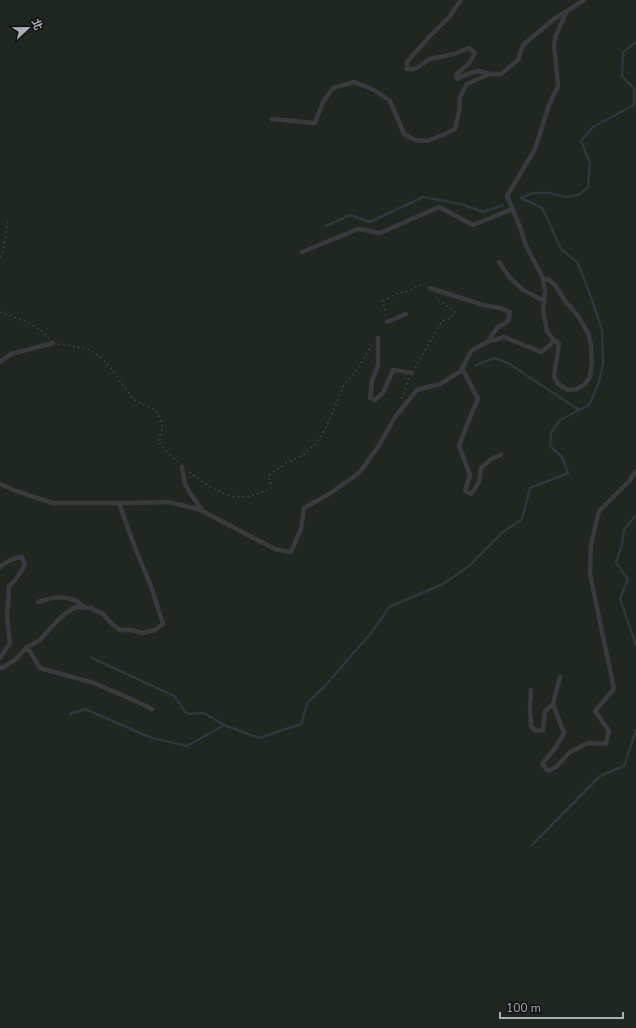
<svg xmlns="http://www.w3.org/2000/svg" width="636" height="1028" font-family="'Nunito Sans','Noto Sans TC',sans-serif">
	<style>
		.green { fill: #1f2720 }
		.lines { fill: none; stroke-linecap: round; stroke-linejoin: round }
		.stream { stroke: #2e373c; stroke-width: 2.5 }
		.path { stroke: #3e4145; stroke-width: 1.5; stroke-dasharray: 2 3; stroke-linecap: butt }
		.lane { stroke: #383a3e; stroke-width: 4.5 }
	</style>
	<rect width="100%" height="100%" fill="#171719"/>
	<rect class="green" x="0" y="0" width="636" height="1028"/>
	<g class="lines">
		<g class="stream">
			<polyline points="326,226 350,215 370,222 423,197 461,204 483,212 503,205"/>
			<polyline points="476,365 495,358 508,363 579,410"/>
			<polyline points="636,515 624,530 622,544 616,563 628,579 620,599 636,645"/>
			<polyline points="92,658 174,696 187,714 204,713 224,725"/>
			<polyline points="70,714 85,709 152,738 187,746 224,725 259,738 301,724 308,702 324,687 370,634 380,621 389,607 443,584 469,566 503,532 522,519 530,488 568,473 562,457 550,446 551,433 560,420 589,405 599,382 603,364 602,330 594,306 584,278 577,262 561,249 548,220 542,208 521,198 533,193 549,193 567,197 580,194 588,187 590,163 581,141 593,127 634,105 634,89 622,76 623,52 636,42"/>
			<polyline points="532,845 600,776 624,766 636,730"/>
		</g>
		<g class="path">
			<polyline points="0,257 3,253 8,219"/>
			<polyline points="0,312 25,321 42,331 49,338"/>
			<polyline points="386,316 383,301 396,294 411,290 422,284 424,285"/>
			<polyline points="58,344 85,348 99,355 109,366 134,400 156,410 163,426 158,442 177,462"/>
			<polyline points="415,368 442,321 451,318 455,311 437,299 436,297"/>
			<polyline points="402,399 407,383 409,378"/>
			<path d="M 189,472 C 208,486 227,501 251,496 C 258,494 265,491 272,488 L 268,476 L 286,463 L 305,454 L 317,442 L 326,428 L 344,385 L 354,374 L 372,345"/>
		</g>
		<g class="lane">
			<polyline points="461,0 450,16 430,36 407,62 407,69 415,69 430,59 454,54 469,48 475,53 470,62 456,75 457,79 467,74 478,71 491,74 501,74 518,60 523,45 554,19 567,11"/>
			<polyline points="272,119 315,123 323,102 333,88 354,82 374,90 390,101 404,134 415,140 427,141 445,134 455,129 459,112 460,97 467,84 489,74"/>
			<polyline points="302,252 358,229 380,233 439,207 473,225 513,209"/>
			<polyline points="499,262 510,278 523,290 544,301"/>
			<polyline points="543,281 548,279 555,285 565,301 578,316 588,333 591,345 592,361 590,377 584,385 576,389 568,390 558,384 554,376 559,344 553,339"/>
			<polyline points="430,288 483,305 500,308 510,312 508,321 497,328 488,341"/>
			<polyline points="387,322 406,314"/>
			<polyline points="378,338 378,365 372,381 370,398 375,400 383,393 393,370 412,373"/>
			<polyline points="0,362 11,354 53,343"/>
			<polyline points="462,368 478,399 468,422 459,446 470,475 465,491 471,494 479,482 481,468 491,459 501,455"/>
			<polyline points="182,467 185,484 190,493 202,510"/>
			<polyline points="0,484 16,491 52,503 136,503 168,502 198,509 275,549 291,552 301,529 304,508 329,494 359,473 378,447 395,417 417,390 440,384 461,371 471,351 487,342 504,337 541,352 551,344 553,339 547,331 543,311 545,292 543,278 526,246 520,227 507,196 535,149 549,105 558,86 554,45 556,35 567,11 584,0"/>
			<path d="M 0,567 C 7,561 13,558 22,557 L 25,565 L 16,579 L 9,586 L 7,617 L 10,643 L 0,658"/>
			<path d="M 38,602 C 50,598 62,595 74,600 C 78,601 82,605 85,608"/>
			<polyline points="27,647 40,668 94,683 129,698 152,709"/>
			<polyline points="0,667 2,668 16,659 27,647 40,640 58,620 66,613 76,607 91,608 103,614 112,624 120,630 132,630 142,633 155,630 163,624 152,589 134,545 119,503"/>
			<polyline points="531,690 530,708 531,726 536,731 543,730 545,711 553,704 564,733 556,747 542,764 548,771 556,767 570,752 588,743 606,744 609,731 595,711 614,689 590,574 591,544 599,511 630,480 636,471"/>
			<polyline points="553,704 560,677"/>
		</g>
	</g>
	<g transform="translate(28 28) rotate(68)" stroke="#121214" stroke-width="3" paint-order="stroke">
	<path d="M0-3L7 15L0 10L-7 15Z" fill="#aaafb8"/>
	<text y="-6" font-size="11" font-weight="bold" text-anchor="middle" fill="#aaafb8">北</text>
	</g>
	<path d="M500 1012v6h123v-6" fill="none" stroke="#aaafb8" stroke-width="2"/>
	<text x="506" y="1012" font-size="12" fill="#aaafb8" stroke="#121214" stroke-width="3" paint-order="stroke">100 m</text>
</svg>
